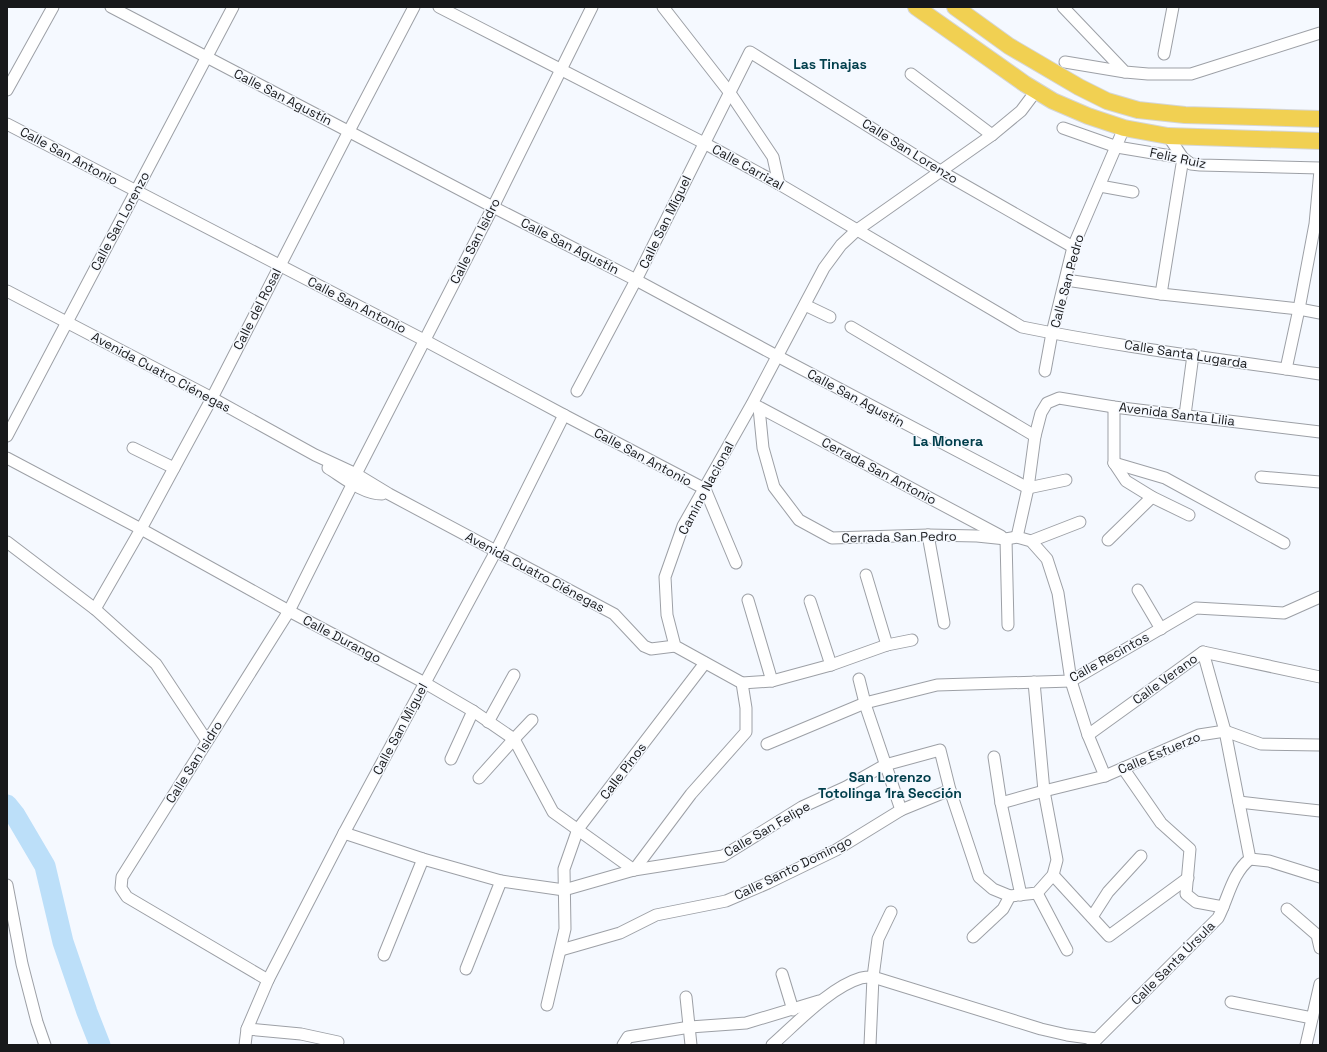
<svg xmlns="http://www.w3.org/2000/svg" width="1327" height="1052" font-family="'Space Grotesk',sans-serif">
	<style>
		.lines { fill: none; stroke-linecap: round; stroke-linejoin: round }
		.river { stroke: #bcdff9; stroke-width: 21 }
		.minor-casing { stroke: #9da0a6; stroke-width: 13 }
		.highway-casing { stroke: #d5d6d6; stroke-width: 18 }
		.minor { stroke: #fff; stroke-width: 11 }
		.highway { stroke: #f1d052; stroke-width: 16 }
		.labels { text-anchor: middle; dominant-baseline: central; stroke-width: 3; stroke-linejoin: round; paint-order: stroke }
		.street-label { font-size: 13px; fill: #18191b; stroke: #f5f9ff }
		.neighbourhood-label { font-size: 14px; font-weight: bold; fill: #003e4b; stroke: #f5f9ff }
	</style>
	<rect width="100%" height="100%" fill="#f5f9ff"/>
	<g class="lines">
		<polyline class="river" points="7,805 15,815 45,866 63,942 87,1012 100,1045"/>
		<g class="minor-casing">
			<g id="minor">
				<polyline points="111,7 493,207 636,280 777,356 1028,488"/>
				<path d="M 439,7 L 704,143 L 779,184 L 1022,327 C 1120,347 1220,359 1320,374"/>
				<polyline points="663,7 730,93 773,157 779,184"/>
				<polyline points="1063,7 1125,72 1148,74 1191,74 1320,33"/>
				<polyline points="1164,54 1173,7"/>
				<polyline points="1065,62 1125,72"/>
				<polyline points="911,74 992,135"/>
				<polyline points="7,90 53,7"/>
				<polyline points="7,124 424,340 564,415 705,489 736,563"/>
				<polyline points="1063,128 1117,147 1183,158 1191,164 1200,165 1320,168"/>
				<polyline points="1100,186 1133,192"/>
				<polyline points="1066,280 1161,294 1299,309 1320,313"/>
				<polyline points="7,291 212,398 315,455 356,474 389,494 614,614 644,646 651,649 675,646"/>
				<polyline points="1161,294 1183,158 1168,136"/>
				<polyline points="805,305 830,317"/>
				<polyline points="851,327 1035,436"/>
				<polyline points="1286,369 1299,309 1315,224 1320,170"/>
				<polyline points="1045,371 1052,333 1073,247 1124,128"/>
				<polyline points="577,391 636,280 750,52 940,171 1073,247"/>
				<polyline points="755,405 1001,536"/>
				<polyline points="1114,407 1114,463"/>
				<polyline points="759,408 763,448 774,487 799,520 832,538 928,535 977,536 1006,539 1017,537 1031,541 1047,559 1058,593 1071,681 1088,735 1105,776"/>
				<polyline points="1185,415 1193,355"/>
				<polyline points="7,436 233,7"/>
				<polyline points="133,448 174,468"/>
				<polyline points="7,458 141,529 289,611 425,683 473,711 514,739 553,812 634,870"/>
				<polyline points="1114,463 1165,478 1284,543"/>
				<polyline points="1114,463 1126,481 1152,497 1189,515"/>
				<path d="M 328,468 C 344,478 363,494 382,494"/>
				<polyline points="356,474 493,207 592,7"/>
				<polyline points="1261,477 1320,482"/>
				<polyline points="1028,488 1066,480"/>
				<polyline points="928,535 944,623"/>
				<polyline points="1017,537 1028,488 1035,436 1041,413 1047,403 1059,398 1114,407 1320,432"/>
				<polyline points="1006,539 1008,625"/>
				<polyline points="1108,540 1152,497"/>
				<polyline points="1031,541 1080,522"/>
				<polyline points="7,542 95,609 156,664 207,741"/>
				<polyline points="866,575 887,645"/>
				<polyline points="1138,590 1161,629"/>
				<polyline points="748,600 772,681"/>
				<polyline points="810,601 831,665"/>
				<polyline points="95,609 141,529 212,398 349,131 414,7"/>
				<polyline points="912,640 887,645 831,665 772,681 742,683 675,646 667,615 665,577 683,526 752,404 824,268 841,245 857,230 992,135 1021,111 1036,91"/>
				<polyline points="1203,652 1225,731 1250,859"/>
				<polyline points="859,679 866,707 901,810"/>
				<polyline points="488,722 514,675"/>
				<polyline points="1088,735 1203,652 1320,677"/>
				<polyline points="767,744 865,703 937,685 1071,681 1196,608 1284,613 1320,597"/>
				<polyline points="994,757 1001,803 1021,895"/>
				<polyline points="451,759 473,711"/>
				<polyline points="1123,768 1161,823 1190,849 1186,894 1196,902 1223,907"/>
				<polyline points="479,778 514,739 532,720"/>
				<polyline points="1239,802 1320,811"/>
				<polyline points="1001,803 1044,791 1105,776 1199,735 1225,731 1261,744 1320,745"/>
				<polyline points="344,833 423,859 501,881 564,890 634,870 723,856 802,807 846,787 885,765 940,750 950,790 979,877 993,889 1010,896 1037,893 1053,875 1057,860 1044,791 1034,682"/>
				<polyline points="634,870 691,794 746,732 746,708 742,683"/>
				<polyline points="1053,875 1109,936 1188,878"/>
				<polyline points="7,885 22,964 37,1022 45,1045"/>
				<polyline points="1037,893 1067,950"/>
				<polyline points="1287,909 1317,935 1320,948"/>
				<polyline points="1092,917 1108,892 1141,856"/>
				<polyline points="973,937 1003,909 1010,896"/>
				<polyline points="561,950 620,933 656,915 726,901 768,883 836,850 901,810 950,790"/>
				<polyline points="384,955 423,859"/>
				<polyline points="466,969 501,881"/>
				<polyline points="782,974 793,1010"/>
				<polyline points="268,980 127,897 121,888 122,877 289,611 353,483"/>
				<polyline points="686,997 691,1045"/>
				<polyline points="1231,1002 1312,1018"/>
				<polyline points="547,1005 565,929 564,869 578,829 705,663"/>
				<polyline points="247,1029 301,1034 338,1042"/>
				<path d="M 1092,1044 L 1218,918 C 1228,899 1232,873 1250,859 L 1269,861 L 1320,877"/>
				<polyline points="245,1045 247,1029 268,980 344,833 496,551 564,415"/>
				<polyline points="623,1045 628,1037 690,1027 746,1023 819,1001"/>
				<path d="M 772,1045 C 796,1024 830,987 861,978 C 865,977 869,977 873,977 L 1041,1029 L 1067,1035 L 1096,1039"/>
				<polyline points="870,1045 873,977 878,939 891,912"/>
				<polyline points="1306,1045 1320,984"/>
			</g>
		</g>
		<g class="highway-casing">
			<g id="highway">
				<polyline points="916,7 1025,84 1053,101 1088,116 1124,128 1168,136 1320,141"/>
				<polyline points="955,7 1009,46 1079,87 1107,101 1138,110 1185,115 1320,119"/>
			</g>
		</g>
		<use href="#minor" class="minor"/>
		<use href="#highway" class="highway"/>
	</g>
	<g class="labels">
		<g class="street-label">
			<text transform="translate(283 97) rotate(27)">Calle San Agustín</text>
			<text transform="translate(910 151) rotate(32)">Calle San Lorenzo</text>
			<text transform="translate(69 156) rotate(28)">Calle San Antonio</text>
			<text transform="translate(1178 158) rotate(12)">Feliz Ruiz</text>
			<text transform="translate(748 167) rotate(29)">Calle Carrizal</text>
			<text transform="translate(120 221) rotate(-62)">Calle San Lorenzo</text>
			<text transform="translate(665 222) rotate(-64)">Calle San Miguel</text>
			<text transform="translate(475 241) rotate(-63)">Calle San Isidro</text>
			<text transform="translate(570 246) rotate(27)">Calle San Agustín</text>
			<text transform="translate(1067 281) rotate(-75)">Calle San Pedro</text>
			<text transform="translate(357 305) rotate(27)">Calle San Antonio</text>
			<text transform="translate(257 309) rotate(-63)">Calle del Rosal</text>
			<text transform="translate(1186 354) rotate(9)">Calle Santa Lugarda</text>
			<text transform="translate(161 372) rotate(28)">Avenida Cuatro Ciénegas</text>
			<text transform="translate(856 398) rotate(28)">Calle San Agustín</text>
			<text transform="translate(1177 414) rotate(7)">Avenida Santa Lilia</text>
			<text transform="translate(643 457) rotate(28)">Calle San Antonio</text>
			<text transform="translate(879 471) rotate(28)">Cerrada San Antonio</text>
			<text transform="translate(706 488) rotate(-62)">Camino Nacional</text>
			<text transform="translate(899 537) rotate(-1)">Cerrada San Pedro</text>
			<text transform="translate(535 572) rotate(28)">Avenida Cuatro Ciénegas</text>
			<text transform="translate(342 639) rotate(28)">Calle Durango</text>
			<text transform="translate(1109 657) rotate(-29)">Calle Recintos</text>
			<text transform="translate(1165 679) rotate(-36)">Calle Verano</text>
			<text transform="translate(400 729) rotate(-62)">Calle San Miguel</text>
			<text transform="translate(1159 753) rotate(-23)">Calle Esfuerzo</text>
			<text transform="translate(194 762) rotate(-58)">Calle San Isidro</text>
			<text transform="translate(623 771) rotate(-53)">Calle Pinos</text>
			<text transform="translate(767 829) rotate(-30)">Calle San Felipe</text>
			<text transform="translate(793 868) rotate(-26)">Calle Santo Domingo</text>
			<text transform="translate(1173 963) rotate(-45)">Calle Santa Úrsula</text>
		</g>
		<g class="neighbourhood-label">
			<text x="830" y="64">Las Tinajas</text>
			<text x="948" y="441">La Monera</text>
			<text x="890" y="777">San Lorenzo<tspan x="890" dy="16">Totolinga 1ra Sección</tspan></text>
		</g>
	</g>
	<rect width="1327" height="1052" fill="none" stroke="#18191b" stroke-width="16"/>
</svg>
